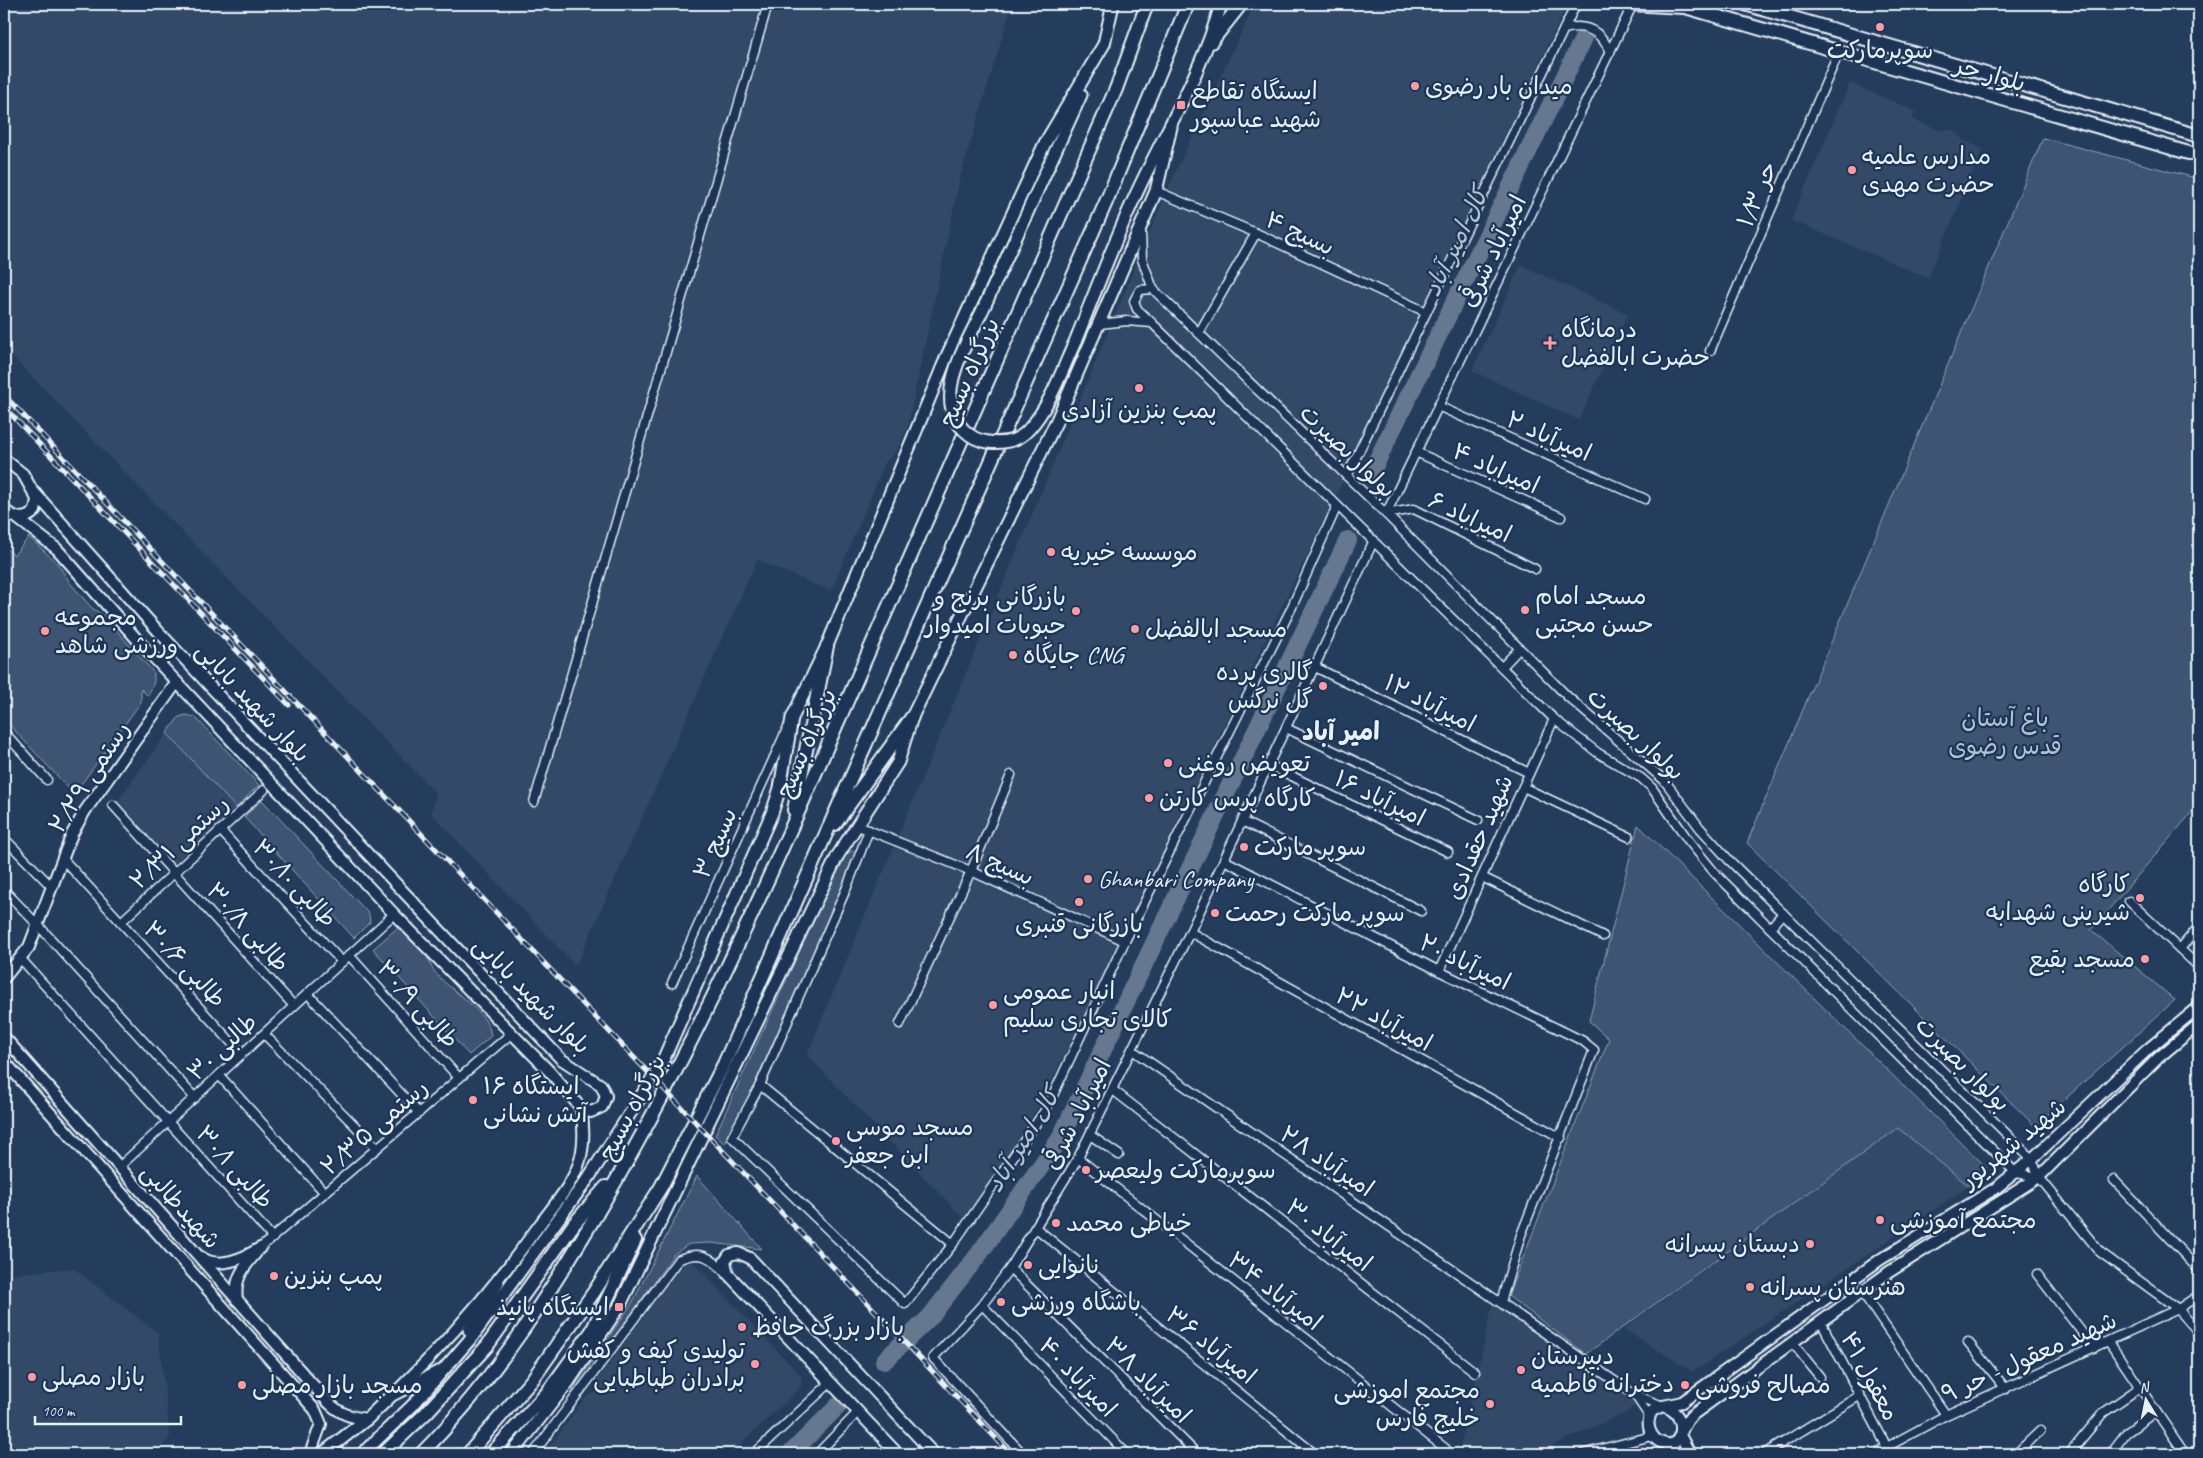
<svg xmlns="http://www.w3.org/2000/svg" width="2203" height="1458" font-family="Caveat,'Playpen Sans Arabic',sans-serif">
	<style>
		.built { fill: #334a68 }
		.green { fill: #3e5472; stroke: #93a2b5 }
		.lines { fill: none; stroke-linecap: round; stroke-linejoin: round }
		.river { stroke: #657890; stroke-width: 18 }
		.minor-casing { stroke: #e8f1f8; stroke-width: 11 }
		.tertiary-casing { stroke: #e8f1f8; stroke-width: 14 }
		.secondary-casing { stroke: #e8f1f8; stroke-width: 15 }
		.primary-casing { stroke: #e8f1f8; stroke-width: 16 }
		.trunk-casing { stroke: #e8f1f8; stroke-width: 16 }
		.minor { stroke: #1d3557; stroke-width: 8 }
		.tertiary { stroke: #1d3557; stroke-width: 10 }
		.secondary { stroke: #1d3557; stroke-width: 11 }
		.primary { stroke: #1d3557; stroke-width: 12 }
		.trunk { stroke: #1d3557; stroke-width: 12 }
		.rail-casing { stroke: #e8f1f8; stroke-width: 5 }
		.rail { stroke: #1d3557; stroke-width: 3; stroke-dasharray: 9; stroke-linecap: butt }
		.secondary-bridge-casing { stroke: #e8f1f8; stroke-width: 15; stroke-linecap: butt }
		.secondary-bridge { stroke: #1d3557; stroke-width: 11 }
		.poi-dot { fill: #ff9aa2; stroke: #1d3557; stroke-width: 2 }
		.labels { text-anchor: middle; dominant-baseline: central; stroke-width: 4.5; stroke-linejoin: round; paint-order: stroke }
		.poi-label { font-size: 24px; fill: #e8f1f8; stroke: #1d3557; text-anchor: start }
		.street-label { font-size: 24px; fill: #e8f1f8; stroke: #1d3557 }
		.park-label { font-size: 24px; fill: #b5c2d0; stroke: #1d3557 }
		.water-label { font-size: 25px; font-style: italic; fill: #b4c1ce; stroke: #1d3557 }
		.neighbourhood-label { font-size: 25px; font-weight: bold; fill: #e8f1f8; stroke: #1d3557 }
	</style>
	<rect width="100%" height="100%" fill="#253d5d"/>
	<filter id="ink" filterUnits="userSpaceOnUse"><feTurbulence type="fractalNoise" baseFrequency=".02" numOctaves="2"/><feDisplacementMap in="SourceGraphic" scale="10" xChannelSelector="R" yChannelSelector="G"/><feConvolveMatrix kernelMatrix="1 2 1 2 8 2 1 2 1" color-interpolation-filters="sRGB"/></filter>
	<g filter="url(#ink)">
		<g class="built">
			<polygon points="4,4 1012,4 960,178 908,425 897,450 885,463 831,591 757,560 576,966 431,813 436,793 4,348"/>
			<polygon points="1255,4 1567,4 1390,384 1043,1099 965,1220 807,1055 1168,188"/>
			<polygon points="1850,83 1915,111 1912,119 1939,130 1953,130 1963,140 1983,149 1928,278 1791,220"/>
			<polygon points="1521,265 1628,314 1579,420 1472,371"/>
			<polygon points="167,733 236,808 174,864 117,802"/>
			<polygon points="1898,1128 1969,1186 1693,1372 1624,1329"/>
			<polygon points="693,1262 802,1377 801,1387 730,1454 544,1454 587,1396 595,1393 599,1387 598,1379 682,1264"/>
			<polygon points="73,1268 158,1333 170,1437 156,1454 4,1454 4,1275"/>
			<polygon points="1493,1303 1568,1354 1567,1359 1631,1399 1634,1405 1627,1412 1534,1454 1464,1454 1459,1451"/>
		</g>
		<g class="green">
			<polygon points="2043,138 2199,179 2199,804 2091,930 2175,1000 2035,1126 1747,843"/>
			<polygon points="29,537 57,563 71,584 92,608 104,616 154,673 154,682 148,696 141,689 141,702 74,794 4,719 4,546 14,555"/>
			<polygon points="186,715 195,717 259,785 236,808 167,733 179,717"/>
			<polygon points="262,800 369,914 370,922 354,938 244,817"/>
			<polygon points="1638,825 1987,1168 1969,1186 1898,1128 1586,1354 1508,1296 1609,1039 1589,1021"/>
			<polygon points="860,848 730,1139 724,1143 715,1135 842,859 845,854"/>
			<path d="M 401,928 C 409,938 420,947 427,957 C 430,961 431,967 434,971 C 449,991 489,1010 491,1036 L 469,1055 L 373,949 L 396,929 Z"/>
			<polygon points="697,1176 762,1249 711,1243 689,1244 674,1254 573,1396 570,1394 631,1305"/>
			<polygon points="1642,1447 1655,1454 1617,1454"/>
		</g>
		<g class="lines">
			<g class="river">
				<polyline points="1372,471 1585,35"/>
				<polyline points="884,1361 930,1317 979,1254 1060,1139 1348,540"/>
				<polyline points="790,1454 839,1405"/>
			</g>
			<g class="minor-casing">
				<g id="minor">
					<polyline points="767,6 778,4"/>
					<path d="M 1564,29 C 1586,23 1601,31 1610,52"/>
					<polyline points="1156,191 1256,233 1426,312"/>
					<polyline points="1141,231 1142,259 1153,289 1386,514 1568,697 1664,780 1700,828 1729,860 2032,1159 2039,1177 2100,1252 2178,1309 2199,1333"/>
					<polyline points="1152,323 1137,309 1134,301 1140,290 1153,289"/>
					<polyline points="1099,324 1127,321 1152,323 1554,719 1598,753 1641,778 1652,788 1688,840 1714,872 2016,1173 2039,1177"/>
					<polyline points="1199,333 1256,233"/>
					<polyline points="1710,351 1839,52"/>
					<polyline points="1438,406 1645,499"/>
					<polyline points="1416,452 1561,517"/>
					<polyline points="1347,476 1576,4"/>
					<polyline points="1386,514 1633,4"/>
					<polyline points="1386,514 1414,509 1535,569"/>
					<polyline points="1315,667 1529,773"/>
					<polyline points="1502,667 1519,649"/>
					<polyline points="1286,728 1478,820"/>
					<polyline points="4,732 47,780"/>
					<polyline points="1269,765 1448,852"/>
					<polyline points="1523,787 1629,837"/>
					<polyline points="534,802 768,4"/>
					<polyline points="113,805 294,1006"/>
					<polyline points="1242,821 1421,911"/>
					<polyline points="858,826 971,871 1125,941"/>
					<polyline points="220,830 342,962"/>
					<polyline points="869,830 847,887 760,1085 732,1137 905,1304 953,1244 1048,1106 1125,941 1291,609 1337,506"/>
					<polyline points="4,838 53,888"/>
					<polyline points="62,858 242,1054"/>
					<polyline points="1224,860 1439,971 1583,1041 1594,1050 1521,1235 1501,1302"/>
					<polyline points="1482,877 1603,936"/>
					<polyline points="4,890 39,926 195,1098"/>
					<polyline points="2129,901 2199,967"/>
					<polyline points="121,922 264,790"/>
					<polyline points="1770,928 1783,913"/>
					<polyline points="1190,932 1561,1138"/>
					<polyline points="2180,949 2199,926"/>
					<polyline points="349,955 459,1078"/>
					<polyline points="21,959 273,1238"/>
					<polyline points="1439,971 1554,719"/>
					<polyline points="672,983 787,729"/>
					<polyline points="308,994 419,1113"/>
					<polyline points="900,1024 971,871 1011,775"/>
					<polyline points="264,1034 377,1148"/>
					<polyline points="1132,1050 1635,1395 1663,1406"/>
					<polyline points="219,1075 325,1193"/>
					<polyline points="760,1085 953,1244"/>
					<polyline points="1113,1090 1475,1372"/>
					<polyline points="1090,1135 1119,1155"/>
					<polyline points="1078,1158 1446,1449 1447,1454"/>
					<polyline points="119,1167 394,914"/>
					<polyline points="2114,1180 2199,1270"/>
					<polyline points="1036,1228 1315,1454"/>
					<polyline points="260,1248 512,1033"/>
					<polyline points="1010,1268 1197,1454"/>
					<polyline points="2037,1274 2094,1348"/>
					<polyline points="1862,1292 1946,1415"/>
					<polyline points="982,1305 1127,1454"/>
					<polyline points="1821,1322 1887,1447"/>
					<polyline points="1792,1342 1820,1377"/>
					<polyline points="1968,1342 2006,1389"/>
					<polyline points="2109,1342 2185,1454"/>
					<polyline points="1635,1395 1649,1416"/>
					<path d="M 533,1454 L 678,1260 C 702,1249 710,1257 728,1274"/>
					<polyline points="754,1454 830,1383"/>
					<polyline points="817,1454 858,1412"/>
					<polyline points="1023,1454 933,1358 982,1305 1010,1268 1078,1158 1190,932 1374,540"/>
					<polyline points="1582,1454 1652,1436"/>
					<polyline points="1764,1454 1859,1396"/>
					<polyline points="1874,1454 1946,1415 2178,1309 2199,1295"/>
					<polyline points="2016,1454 2040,1431"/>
					<polyline points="2069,1454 2103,1413 2139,1388"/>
					<polyline points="2110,1454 2126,1433 2155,1412"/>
				</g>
			</g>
			<g class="tertiary-casing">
				<g id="tertiary">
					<path d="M 4,459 L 23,474 L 37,499 L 35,511 C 24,522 15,518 4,510"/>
					<polyline points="17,518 57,549 142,645 394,914 549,1071 581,1108 591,1112 602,1107 606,1096 601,1085 561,1059 158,631 35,493"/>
					<polyline points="4,978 29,947 72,834 85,811 177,682"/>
					<path d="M 4,1037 L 328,1402 C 340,1414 350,1417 367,1419"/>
					<polyline points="4,1061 315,1410 321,1424 310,1454"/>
					<path d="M 201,1257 C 218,1270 244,1258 260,1248"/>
					<path d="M 237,1300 C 234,1279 243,1268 256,1253"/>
					<path d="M 397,1391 C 450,1339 497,1284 540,1224 C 554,1205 573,1184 580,1160 C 585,1142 584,1126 581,1108"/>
					<polyline points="1663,1406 1682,1402 1881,1259 1996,1188 2032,1159 2147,1050 2199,1007"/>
					<path d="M 1663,1406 C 1681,1411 1688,1432 1673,1444 C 1653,1446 1643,1427 1652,1411 Z"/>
					<polyline points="1681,1429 1691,1416 1889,1272 2039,1177 2158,1058 2199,1024"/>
					<polyline points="1680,1435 1690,1454"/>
					<polyline points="1666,1445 1679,1454"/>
					<polyline points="898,1454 728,1274 725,1261 729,1255 738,1253 750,1258 934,1454"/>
					<polyline points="918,1454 925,1451 933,1453"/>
				</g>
			</g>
			<g class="secondary-casing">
				<g id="secondary">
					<polyline points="985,305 1081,95"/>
					<path d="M 1075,342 C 1094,295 1112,247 1133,201 C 1163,134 1201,76 1221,4"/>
					<polyline points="469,1330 498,1282"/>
					<polyline points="322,1454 367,1419 392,1395 438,1372"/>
					<polyline points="362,1454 413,1405 472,1337 589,1177 647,1087 664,1058 772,813 780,788 792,718 827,646 947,356 1045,143 1104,44 1113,4"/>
					<polyline points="512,1454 569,1381 619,1307 838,855 898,762 912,717 1057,420 1156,191 1171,127"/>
				</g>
			</g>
			<g class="primary-casing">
				<g id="primary">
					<polyline points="1631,4 1683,7"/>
					<polyline points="1675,4 2199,156"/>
					<polyline points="1745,4 2199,136"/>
					<polyline points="1211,42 1241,4"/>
				</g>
			</g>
			<g class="trunk-casing">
				<g id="trunk">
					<polyline points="794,810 827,646"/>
					<polyline points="835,824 912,717"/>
					<polyline points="383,1454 426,1413 487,1346 574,1224 606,1187"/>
					<path d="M 421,1454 C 495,1379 553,1289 606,1198 C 693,1049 764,891 833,733 C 928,519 1022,304 1116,89 L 1147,4"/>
					<polyline points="468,1454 532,1380 594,1292 661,1187 724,1064 1106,202 1188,4"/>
					<polyline points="491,1454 547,1393 592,1331 635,1240"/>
				</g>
			</g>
			<use href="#minor" class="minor"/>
			<use href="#tertiary" class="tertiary"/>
			<use href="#secondary" class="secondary"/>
			<use href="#primary" class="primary"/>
			<use href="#trunk" class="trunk"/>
			<g class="rail-casing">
				<g id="rail">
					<polyline points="4,395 1011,1454"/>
					<polyline points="4,407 289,705"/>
				</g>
			</g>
			<use href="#rail" class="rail"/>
			<g class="secondary-bridge-casing">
				<path id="secondary-bridge" d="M 985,305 C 969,340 930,398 964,430 C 970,436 979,441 988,442 C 1003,444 1019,441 1029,429 C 1050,406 1062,370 1075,342"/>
			</g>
			<use href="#secondary-bridge" class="secondary-bridge"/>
		</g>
	</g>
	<g class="poi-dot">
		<circle cx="1880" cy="27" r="5"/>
		<circle cx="1415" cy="86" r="5"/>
		<rect x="1176" y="100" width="10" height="10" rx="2.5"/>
		<circle cx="1852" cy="170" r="5"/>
		<path d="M1547.5 335.5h5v5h5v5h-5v5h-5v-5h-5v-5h5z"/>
		<circle cx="1139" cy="388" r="5"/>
		<circle cx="1051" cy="552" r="5"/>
		<circle cx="1525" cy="610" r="5"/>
		<circle cx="1076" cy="611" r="5"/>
		<circle cx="1135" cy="629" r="5"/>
		<circle cx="45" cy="631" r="5"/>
		<circle cx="1013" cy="655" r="5"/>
		<circle cx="1323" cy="686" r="5"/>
		<circle cx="1168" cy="763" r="5"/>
		<circle cx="1149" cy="798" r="5"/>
		<circle cx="1244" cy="847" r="5"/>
		<circle cx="1088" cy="879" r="5"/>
		<circle cx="2140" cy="898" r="5"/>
		<circle cx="1079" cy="902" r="5"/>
		<circle cx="1215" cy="913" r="5"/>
		<circle cx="2145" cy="959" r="5"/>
		<circle cx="993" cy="1005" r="5"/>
		<circle cx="473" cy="1100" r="5"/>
		<circle cx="836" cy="1141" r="5"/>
		<circle cx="1086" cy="1170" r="5"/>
		<circle cx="1880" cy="1220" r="5"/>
		<circle cx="1056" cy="1223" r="5"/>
		<circle cx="1810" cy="1244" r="5"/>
		<circle cx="1028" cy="1265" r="5"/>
		<circle cx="274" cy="1276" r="5"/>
		<circle cx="1750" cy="1287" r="5"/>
		<circle cx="1001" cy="1302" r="5"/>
		<rect x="614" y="1302" width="10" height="10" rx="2.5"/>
		<circle cx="742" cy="1327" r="5"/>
		<circle cx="755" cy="1364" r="5"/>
		<circle cx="1521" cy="1370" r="5"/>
		<circle cx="32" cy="1377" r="5"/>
		<circle cx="242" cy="1385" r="5"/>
		<circle cx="1685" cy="1385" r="5"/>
		<circle cx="1490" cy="1404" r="5"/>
	</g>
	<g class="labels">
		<g class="poi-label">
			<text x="1880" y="50" text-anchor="middle">سوپرمارکت</text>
			<text x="1425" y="86">میدان بار رضوی</text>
			<text x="1191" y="91">ایستگاه تقاطع<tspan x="1191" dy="28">شهید عباسپور</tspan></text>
			<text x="1862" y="156">مدارس علمیه<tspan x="1862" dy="28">حضرت مهدی</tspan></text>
			<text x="1561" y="329">درمانگاه<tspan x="1561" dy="28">حضرت ابالفضل</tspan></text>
			<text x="1139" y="410" text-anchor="middle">پمپ بنزین آزادی</text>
			<text x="1061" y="552">موسسه خیریه</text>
			<text x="1535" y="596">مسجد امام<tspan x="1535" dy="28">حسن مجتبی</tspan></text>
			<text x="1066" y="597" text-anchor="end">بازرگانی برنج و<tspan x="1066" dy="28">حبوبات امیدوار</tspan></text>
			<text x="55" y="617">مجموعه<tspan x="55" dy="28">ورزشی شاهد</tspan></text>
			<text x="1145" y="629">مسجد ابالفضل</text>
			<text x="1023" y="655">جایگاه CNG</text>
			<text x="1313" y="672" text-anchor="end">گالری پرده<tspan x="1313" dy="28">گل نرگس</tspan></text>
			<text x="1178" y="763">تعویض روغنی</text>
			<text x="1159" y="798">کارگاه پرس کارتن</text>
			<text x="1254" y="847">سوپر مارکت</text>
			<text x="1098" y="879">Ghanbari Company</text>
			<text x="2130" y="884" text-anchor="end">کارگاه<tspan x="2130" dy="28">شیرینی شهدابه</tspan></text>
			<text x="1225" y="913">سوپر مارکت رحمت</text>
			<text x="1079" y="924" text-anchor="middle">بازرگانی قنبری</text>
			<text x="2135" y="959" text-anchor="end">مسجد بقیع</text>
			<text x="1003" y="991">انبار عمومی<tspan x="1003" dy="28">کالای تجاری سلیم</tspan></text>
			<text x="483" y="1086">ایستگاه ۱۶<tspan x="483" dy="28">آتش نشانی</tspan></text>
			<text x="846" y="1127">مسجد موسی<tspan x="846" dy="28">ابن جعفر</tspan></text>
			<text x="1096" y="1170">سوپرمارکت ولیعصر</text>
			<text x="1890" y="1220">مجتمع آموزشی</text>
			<text x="1066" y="1223">خیاطی محمد</text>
			<text x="1800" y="1244" text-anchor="end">دبستان پسرانه</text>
			<text x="1038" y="1265">نانوایی</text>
			<text x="284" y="1276">پمپ بنزین</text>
			<text x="1760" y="1287">هنرستان پسرانه</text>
			<text x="1011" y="1302">باشگاه ورزشی</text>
			<text x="609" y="1307" text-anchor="end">ایستگاه پانیذ</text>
			<text x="752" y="1327">بازار بزرگ حافظ</text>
			<text x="745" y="1350" text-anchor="end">تولیدی کیف و کفش<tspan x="745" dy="28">برادران طباطبایی</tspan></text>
			<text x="1531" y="1356">دبیرستان<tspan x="1531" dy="28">دخترانه فاطمیه</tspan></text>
			<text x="42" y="1377">بازار مصلى</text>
			<text x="252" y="1385">مسجد بازار مصلی</text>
			<text x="1695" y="1385">مصالح فروشی</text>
			<text x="1480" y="1390" text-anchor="end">مجتمع اموزشی<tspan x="1480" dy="28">خلیج فارس</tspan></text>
		</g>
		<g class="street-label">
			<text transform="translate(1990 74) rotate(16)">بلوار حر</text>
			<text transform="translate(1757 194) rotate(-67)">حر ۱/۳</text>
			<text transform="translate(1300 233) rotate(25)">بسیج ۴</text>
			<text transform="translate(1493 251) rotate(-64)">امیرآباد شرقی</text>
			<text transform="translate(969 372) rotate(-66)">بزرگراه بسیج</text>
			<text transform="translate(1549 436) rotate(24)">امیرآباد ۲</text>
			<text transform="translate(1348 451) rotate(44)">بولوار بصیرت</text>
			<text transform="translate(1496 468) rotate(24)">امیراباد ۴</text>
			<text transform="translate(1470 517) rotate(25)">امیراباد ۶</text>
			<text transform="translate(253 702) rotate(47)">بلوار شهید بابایی</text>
			<text transform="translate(1430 703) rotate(27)">امیرآباد ۱۲</text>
			<text transform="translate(1636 734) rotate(43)">بولوار بصیرت</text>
			<text transform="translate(806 743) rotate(-66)">بزرگراه بسیج</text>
			<text transform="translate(89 777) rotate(-57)">رستمی ۲/۲۹</text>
			<text transform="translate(1380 798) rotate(26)">امیرآباد ۱۶</text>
			<text transform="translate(1479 837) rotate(-66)">شهید حقدادی</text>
			<text transform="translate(179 842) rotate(-43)">رستمی ۲/۳۱</text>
			<text transform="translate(715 843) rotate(-66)">بسیج ۳</text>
			<text transform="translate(1000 864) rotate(24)">بسیج ۸</text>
			<text transform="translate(295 883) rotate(47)">طالبی ۳۰/۱۰</text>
			<text transform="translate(248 927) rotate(48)">طالبی ۳۰/۸</text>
			<text transform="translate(1465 962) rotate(26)">امیرآباد ۲۰</text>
			<text transform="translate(185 964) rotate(47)">طالبی ۳۰/۶</text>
			<text transform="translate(532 995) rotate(45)">بلوار شهید بابایی</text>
			<text transform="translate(418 1004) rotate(48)">طالبی ۳۰/۹</text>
			<text transform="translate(1384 1019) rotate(29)">امیرآباد ۲۲</text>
			<text transform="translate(222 1047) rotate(-43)">طالبی ۳۰</text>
			<text transform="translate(1963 1064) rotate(45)">بولوار بصیرت</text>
			<text transform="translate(632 1107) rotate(-62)">بزرگراه بسیج</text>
			<text transform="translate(1077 1114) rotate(-63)">امیرآباد شرقی</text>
			<text transform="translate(374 1127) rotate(-41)">رستمی ۲/۳۵</text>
			<text transform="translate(2013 1143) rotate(-39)">شهید شهریور</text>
			<text transform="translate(1327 1161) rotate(34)">امیرآباد ۲۸</text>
			<text transform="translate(235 1167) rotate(48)">طالبی ۳۰/۱</text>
			<text transform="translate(181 1206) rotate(48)">شهیدطالبی</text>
			<text transform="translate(1329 1235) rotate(38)">امیرآباد ۳۰</text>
			<text transform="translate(1275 1291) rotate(38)">امیرآباد ۳۴</text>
			<text transform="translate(1211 1345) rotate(39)">امیرآباد ۳۶</text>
			<text transform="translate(2029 1357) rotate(-24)">شهید معقول - حر ۹</text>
			<text transform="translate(1870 1376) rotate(62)">معقول ۴۱</text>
			<text transform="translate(1078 1377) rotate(46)">امیرآباد ۴۰</text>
			<text transform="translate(1148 1380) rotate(45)">امیرآباد ۳۸</text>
		</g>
		<g class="park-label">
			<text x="2005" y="718">باغ آستان<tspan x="2005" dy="28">قدس رضوی</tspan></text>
		</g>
		<g class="water-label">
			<text transform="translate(1456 242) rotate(-64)">کال امیر آباد</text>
			<text transform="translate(1023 1140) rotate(-58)">کال امیر آباد</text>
		</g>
		<g class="neighbourhood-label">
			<text x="1341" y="732">امیر آباد</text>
		</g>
	</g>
	<rect width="2203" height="1458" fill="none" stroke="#1d3557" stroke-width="20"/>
	<rect x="10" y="10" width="2183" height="1438" fill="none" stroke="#e8f1f8" stroke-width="2" filter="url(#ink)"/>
	<g transform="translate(2146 1400) rotate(350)" stroke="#1d3557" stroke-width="4" paint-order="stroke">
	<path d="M0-4L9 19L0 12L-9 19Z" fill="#e8f1f8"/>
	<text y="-8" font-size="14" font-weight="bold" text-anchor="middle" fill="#e8f1f8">N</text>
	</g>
	<path d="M35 1416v8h146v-8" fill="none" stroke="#e8f1f8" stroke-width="2.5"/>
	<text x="42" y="1416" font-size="15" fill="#e8f1f8" stroke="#1d3557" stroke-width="4" paint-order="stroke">100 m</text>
</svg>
